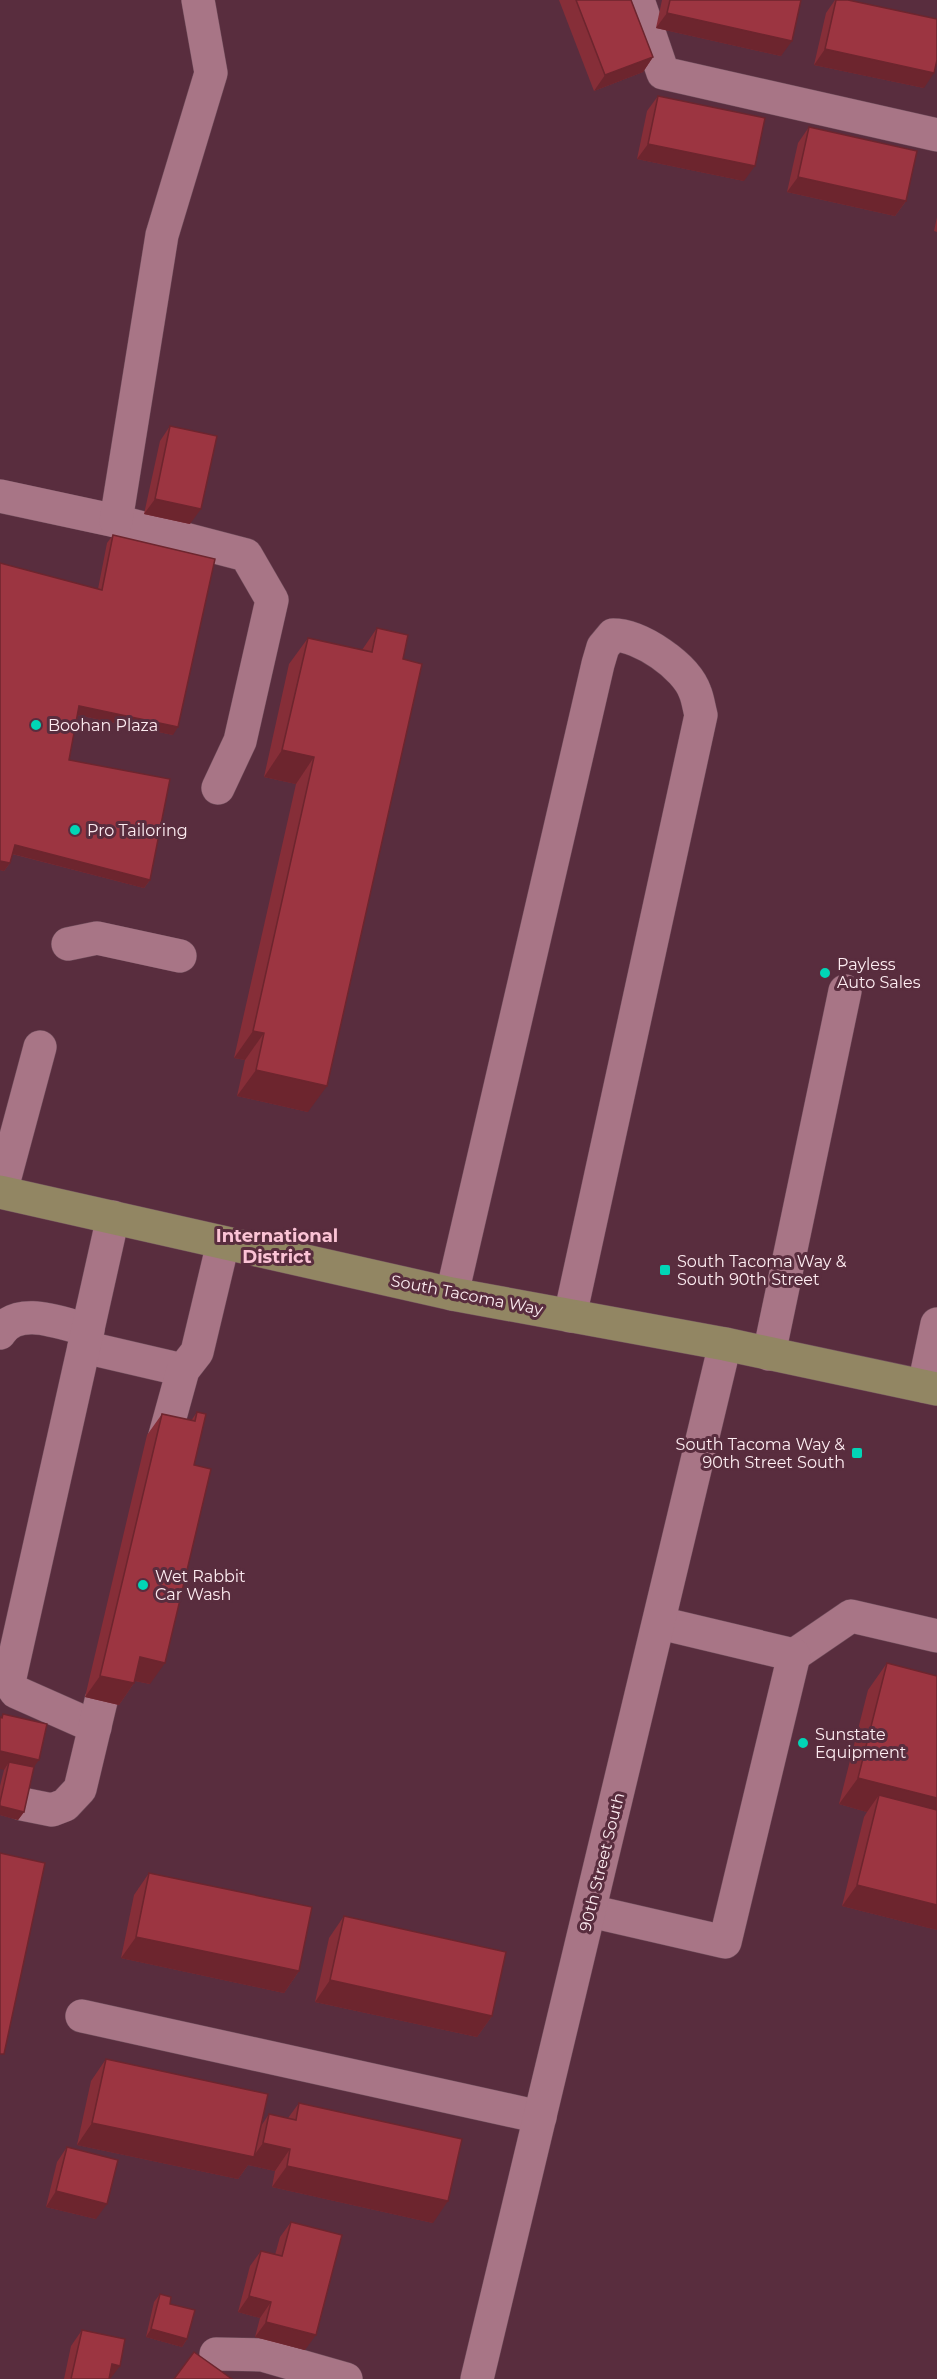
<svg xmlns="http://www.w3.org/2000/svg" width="937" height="2379" font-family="Montserrat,sans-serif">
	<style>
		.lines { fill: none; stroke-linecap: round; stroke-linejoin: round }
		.minor-casing { stroke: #6f4c5a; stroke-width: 34 }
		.major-casing { stroke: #6f4c5a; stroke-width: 34 }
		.minor { stroke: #a87586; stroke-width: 33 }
		.major { stroke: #928663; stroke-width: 33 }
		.wall { fill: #862e38 }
		.shaded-wall { fill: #6d252e }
		.building { fill: #9c3541; stroke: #6d252e; stroke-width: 1.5 }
		.poi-dot { fill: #01d5b6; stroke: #592d3e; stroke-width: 2 }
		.labels { text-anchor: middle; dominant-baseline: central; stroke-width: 6; stroke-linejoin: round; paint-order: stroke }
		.poi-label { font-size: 16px; fill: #fdecf1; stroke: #592d3e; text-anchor: start }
		.street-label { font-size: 16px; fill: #fdecf1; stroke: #592d3e }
		.neighbourhood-label { font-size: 18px; font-weight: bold; fill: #fbc3d5; stroke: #592d3e }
	</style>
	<rect width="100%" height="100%" fill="#592d3e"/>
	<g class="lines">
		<g class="minor-casing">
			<g id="minor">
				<polyline points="638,0 663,73 937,135"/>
				<polyline points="0,496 116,521 246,555 272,600 240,741 218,788"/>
				<polyline points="116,521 162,235 211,73 198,0"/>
				<polyline points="68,944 97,938 180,956"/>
				<polyline points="1,1192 40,1047"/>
				<path d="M 452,1294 L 598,664 L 603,647 L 613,635 C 640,635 686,666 695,692 C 698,699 699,708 701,715 L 570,1316"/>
				<path d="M 0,1333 C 17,1304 63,1324 88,1330"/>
				<polyline points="84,1347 183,1370"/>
				<polyline points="769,1354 845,991"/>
				<polyline points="924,1386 937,1324"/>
				<polyline points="164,1439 183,1370 197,1352 223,1243"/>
				<polyline points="794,1655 851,1616 937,1636"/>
				<polyline points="95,1727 16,1692 9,1682 113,1217"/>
				<polyline points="22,1804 52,1810 65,1805 80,1789 101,1701"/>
				<polyline points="590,1911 725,1942 794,1655 660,1623"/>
				<polyline points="82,2016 540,2117"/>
				<polyline points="216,2354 262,2355 346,2379"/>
				<polyline points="477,2379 725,1344"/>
			</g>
		</g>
		<g class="major-casing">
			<polyline id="major" points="0,1192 452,1294 725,1344 937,1389"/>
		</g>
		<use href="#minor" class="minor"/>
		<use href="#major" class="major"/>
	</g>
	<g class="wall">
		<polygon points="559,0 631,0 653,57 643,72 594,91"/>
		<polygon points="662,0 801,0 781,56 656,28"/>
		<polygon points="835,0 848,0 924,88 814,65 826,13"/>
		<polygon points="658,96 744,181 637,159 647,111"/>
		<polygon points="809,127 906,201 895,216 787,192 798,143"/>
		<polygon points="937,217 937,232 934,231"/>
		<polygon points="170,426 190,524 144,514 160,441"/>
		<polygon points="113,535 173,735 77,715 69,760 150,880 144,888 12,854 10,863 4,871 0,870 0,563 98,589 107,543"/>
		<polygon points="377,628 308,1112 237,1096 245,1060 234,1058 296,784 264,777 289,664 308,638 362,650"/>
		<polygon points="197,1412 194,1465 150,1684 135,1681 134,1683 119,1705 85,1697 147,1435 162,1414 191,1421"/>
		<polygon points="887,1663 937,1930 842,1906 864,1817 867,1812 839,1804 868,1690"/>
		<polygon points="3,1714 34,1767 24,1812 18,1820 0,1815 0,1786 4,1770 1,1718"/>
		<polygon points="149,1873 299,1971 284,1993 121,1958 134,1895"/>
		<polygon points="344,1916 492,2016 477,2037 315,2002 329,1938"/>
		<polygon points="106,2059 261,2126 269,2114 288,2118 299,2103 433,2223 272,2187 275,2171 248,2165 238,2179 77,2145 91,2081"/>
		<polygon points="67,2147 96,2219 46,2207 57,2162"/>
		<polygon points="291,2222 305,2350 255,2337 260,2318 238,2312 250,2266 261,2251 275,2255 280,2237"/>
		<polygon points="160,2294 170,2304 187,2339 182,2347 146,2337 154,2302"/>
		<polygon points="82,2330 110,2379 64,2379 71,2346"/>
	</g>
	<g class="shaded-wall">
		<polygon points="667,13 792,41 781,56 656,28"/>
		<polygon points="825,49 934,73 924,88 814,65"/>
		<polygon points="653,57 643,72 594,91 605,75"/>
		<polygon points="648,144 755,166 744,181 637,159"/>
		<polygon points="798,177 906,201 895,216 787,192"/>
		<polygon points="155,499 201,509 190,524 144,514"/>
		<polygon points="79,706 178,727 173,735 73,714"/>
		<polygon points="282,750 314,757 296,784 264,777"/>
		<polygon points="15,845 150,880 144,888 9,853"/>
		<polygon points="0,861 10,863 4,871 0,870"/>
		<polygon points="253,1031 264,1033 245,1060 234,1058"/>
		<polygon points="256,1070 327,1086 308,1112 237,1096"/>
		<polygon points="140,1657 165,1663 150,1684 125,1679"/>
		<polygon points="100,1676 134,1683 119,1705 85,1697"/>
		<polygon points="0,1751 39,1760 28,1775 9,1762 4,1770 0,1769"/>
		<polygon points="858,1778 937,1798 937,1830 879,1795 867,1812 839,1804"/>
		<polygon points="0,1806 24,1812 18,1820 0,1815"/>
		<polygon points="857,1885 937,1905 937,1930 842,1906"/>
		<polygon points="136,1937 299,1971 284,1993 121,1958"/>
		<polygon points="330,1980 492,2016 477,2037 315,2002"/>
		<polygon points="92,2123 253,2157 263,2143 290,2149 275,2171 248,2165 238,2179 77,2145"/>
		<polygon points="287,2166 448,2201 433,2223 272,2187"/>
		<polygon points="56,2191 107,2204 96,2219 46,2207"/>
		<polygon points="249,2296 271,2302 260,2318 238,2312"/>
		<polygon points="266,2322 316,2335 305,2350 255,2337"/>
		<polygon points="151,2329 187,2339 182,2347 146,2337"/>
		<polygon points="112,2364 120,2366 110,2379 101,2379"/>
	</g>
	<g class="building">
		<polygon points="576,0 631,0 653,57 605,75"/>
		<polygon points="670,0 801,0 792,41 667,13"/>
		<polygon points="836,0 848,0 937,19 937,60 934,73 825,49"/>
		<polygon points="658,96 765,118 755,166 648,144"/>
		<polygon points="809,127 917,151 906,201 798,177"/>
		<polygon points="170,426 217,436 201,509 155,499"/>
		<polygon points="113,535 215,559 178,727 79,706 69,760 170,779 150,880 15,845 10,863 0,861 0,563 102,590"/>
		<polygon points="377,628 408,635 403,659 422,664 327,1086 256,1070 264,1033 253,1031 314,757 282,750 308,638 372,652"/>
		<polygon points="197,1412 206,1414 194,1465 211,1469 165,1663 140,1657 134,1683 100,1676 162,1414 195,1421"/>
		<polygon points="887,1663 937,1676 937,1798 858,1778"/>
		<polygon points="3,1714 47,1724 39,1760 0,1751 0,1717 2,1718"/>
		<polygon points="9,1762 34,1767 24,1812 0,1806 0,1802"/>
		<polygon points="879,1795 937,1810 937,1905 857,1885"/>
		<polygon points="0,1853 45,1863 4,2054 0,2054"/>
		<polygon points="149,1873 312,1907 299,1971 136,1937"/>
		<polygon points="344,1916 506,1952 492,2016 330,1980"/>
		<polygon points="106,2059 268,2094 254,2157 92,2123"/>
		<polygon points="299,2103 462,2139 448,2201 287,2166 290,2149 263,2143 269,2114 296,2120"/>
		<polygon points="67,2147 118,2160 107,2204 56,2191"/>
		<polygon points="291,2222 342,2235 316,2335 266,2322 271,2302 249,2296 261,2251 282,2256"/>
		<polygon points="160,2294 171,2297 170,2304 195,2310 187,2339 151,2329"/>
		<polygon points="82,2330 125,2339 120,2366 112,2364 109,2379 71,2379"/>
		<polygon points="194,2352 232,2379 174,2379"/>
	</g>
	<g class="poi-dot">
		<circle cx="36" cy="725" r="6"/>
		<circle cx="75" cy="830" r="6"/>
		<circle cx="825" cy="973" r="6"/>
		<rect x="659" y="1264" width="12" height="12" rx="3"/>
		<rect x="851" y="1447" width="12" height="12" rx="3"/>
		<circle cx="143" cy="1585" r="6"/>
		<circle cx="803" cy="1743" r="6"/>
	</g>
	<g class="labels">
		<g class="poi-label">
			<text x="48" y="725">Boohan Plaza</text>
			<text x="87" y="830">Pro Tailoring</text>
			<text x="837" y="964">Payless<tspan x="837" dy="18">Auto Sales</tspan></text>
			<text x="677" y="1261">South Tacoma Way &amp;<tspan x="677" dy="18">South 90th Street</tspan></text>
			<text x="845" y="1444" text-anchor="end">South Tacoma Way &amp;<tspan x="845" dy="18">90th Street South</tspan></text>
			<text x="155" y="1576">Wet Rabbit<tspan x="155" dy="18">Car Wash</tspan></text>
			<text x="815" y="1734">Sunstate<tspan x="815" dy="18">Equipment</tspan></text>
		</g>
		<g class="street-label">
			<text transform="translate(467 1295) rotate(11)">South Tacoma Way</text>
			<text transform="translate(602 1862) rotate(-76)">90th Street South</text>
		</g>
		<g class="neighbourhood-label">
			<text x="277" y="1236">International<tspan x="277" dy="21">District</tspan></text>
		</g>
	</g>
</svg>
